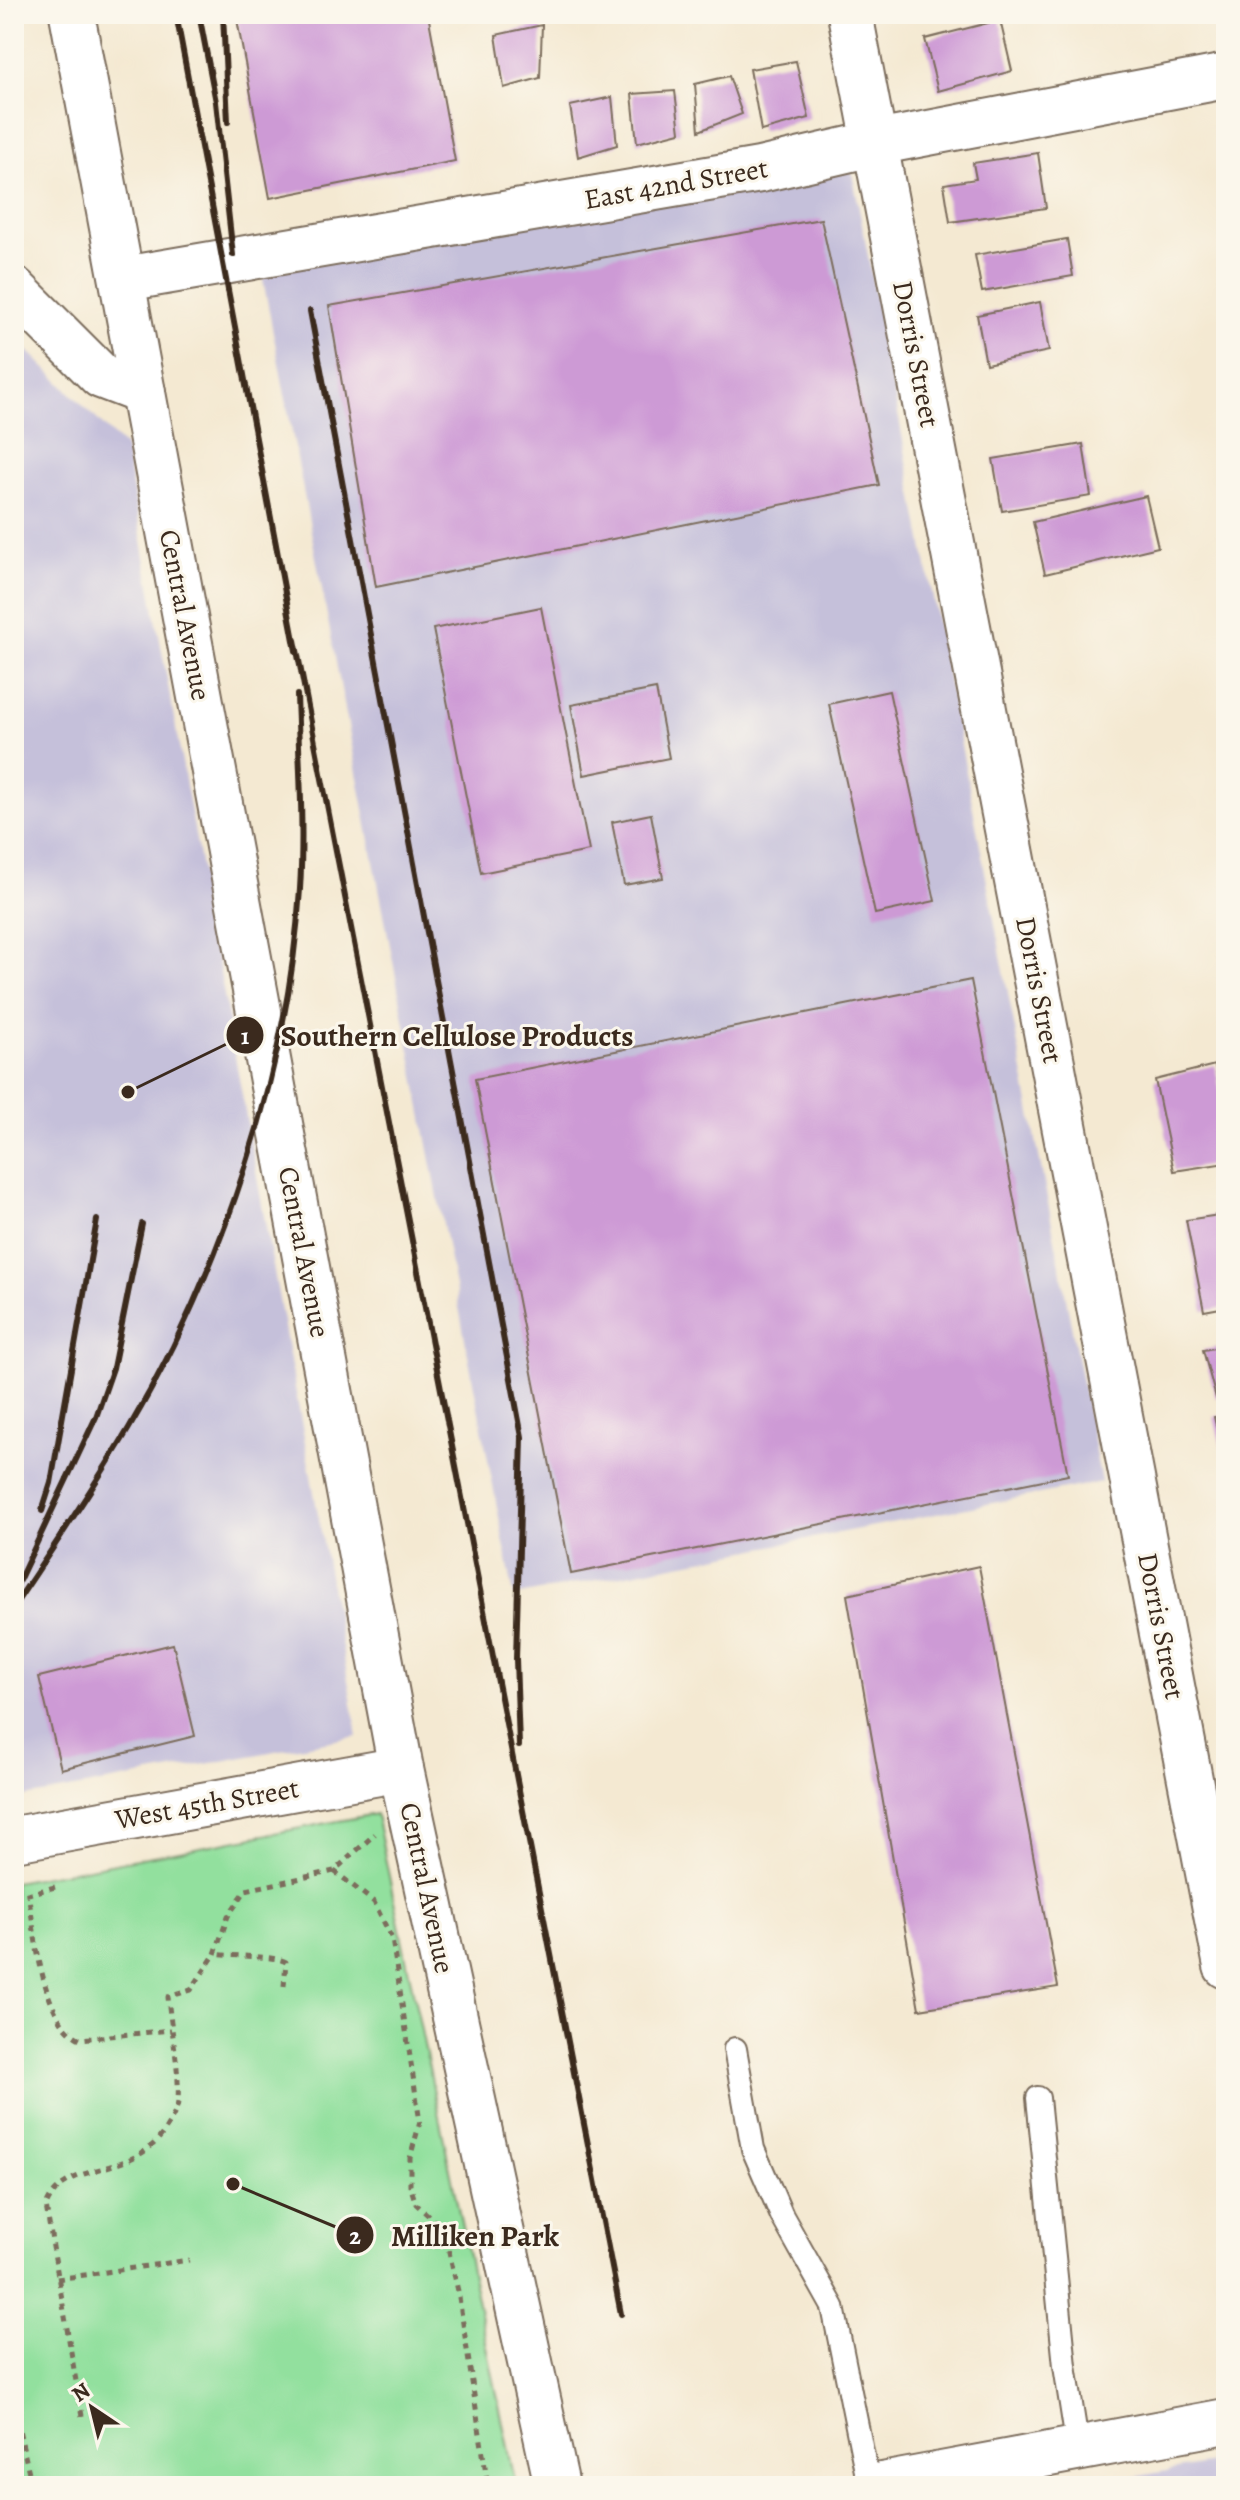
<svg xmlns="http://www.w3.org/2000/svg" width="1240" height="2500" font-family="Alegreya,serif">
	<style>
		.industrial { fill: #c5c0da }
		.green { fill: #92e09e; stroke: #66855e; stroke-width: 2 }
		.building { fill: #cd9ad5 }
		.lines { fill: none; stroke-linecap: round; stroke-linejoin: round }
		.service-casing { stroke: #7c6d5d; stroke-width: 26 }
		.minor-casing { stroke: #7c6d5d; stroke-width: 48 }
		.tertiary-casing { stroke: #7c6d5d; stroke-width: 48 }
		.path { stroke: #7c6d5d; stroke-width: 5; stroke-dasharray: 6 6; stroke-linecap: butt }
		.service { stroke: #fff; stroke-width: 22 }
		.minor { stroke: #fff; stroke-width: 44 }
		.tertiary { stroke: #fff; stroke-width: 44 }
		.rail { stroke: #3b2a1e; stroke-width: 6 }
		.labels { text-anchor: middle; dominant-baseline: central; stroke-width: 6; stroke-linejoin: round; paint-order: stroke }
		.street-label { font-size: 28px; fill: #3b2a1e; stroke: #fbf7ec }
		.leader { fill: none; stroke: #3b2a1e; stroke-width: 3 }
		.callout-dot { fill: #3b2a1e; stroke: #fbf7ec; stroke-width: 3 }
		.mark-label { font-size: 24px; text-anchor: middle; font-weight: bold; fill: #fff }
		.callout-label { font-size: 30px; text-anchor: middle; font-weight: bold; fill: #3b2a1e; stroke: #fbf7ec; stroke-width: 6; stroke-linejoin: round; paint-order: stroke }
	</style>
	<rect width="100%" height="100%" fill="#fbf7ec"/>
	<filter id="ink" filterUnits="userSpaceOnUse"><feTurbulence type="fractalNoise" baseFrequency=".0125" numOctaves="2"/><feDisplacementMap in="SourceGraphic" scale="16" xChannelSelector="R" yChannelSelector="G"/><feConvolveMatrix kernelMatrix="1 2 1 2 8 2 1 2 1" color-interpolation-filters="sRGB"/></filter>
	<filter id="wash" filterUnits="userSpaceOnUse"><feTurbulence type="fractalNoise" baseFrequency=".006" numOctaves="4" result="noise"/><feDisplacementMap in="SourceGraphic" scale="32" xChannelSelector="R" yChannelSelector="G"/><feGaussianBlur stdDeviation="1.8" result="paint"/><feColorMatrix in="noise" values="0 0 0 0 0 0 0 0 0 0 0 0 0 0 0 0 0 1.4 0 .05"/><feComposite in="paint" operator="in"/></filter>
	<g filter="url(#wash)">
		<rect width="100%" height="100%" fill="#f4e9d2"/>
		<g class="industrial">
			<polygon points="849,156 1101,1482 514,1596 261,269"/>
			<polygon points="14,337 125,447 358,1736 14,1799"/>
			<polygon points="1226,2460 1226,2486 1086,2486"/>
		</g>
		<polygon class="green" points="376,1814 516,2486 14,2486 14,1882"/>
		<g id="blocks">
			<g class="building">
				<polygon points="236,14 428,14 455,161 270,198"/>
				<polygon points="1000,20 1012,71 938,91 925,39"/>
				<polygon points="542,25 540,78 504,88 496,35"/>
				<polygon points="796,61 809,118 761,131 750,69"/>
				<polygon points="729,76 742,114 699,131 695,84"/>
				<polygon points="675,91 680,132 637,143 632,94"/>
				<polygon points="612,97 617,145 578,157 570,106"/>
				<polygon points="1038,153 1046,208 950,222 944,184 976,179 973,163"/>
				<polygon points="821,219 879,485 376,587 329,306"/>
				<polygon points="1067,239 1073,276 982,292 975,255"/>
				<polygon points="1040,302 1049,351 986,364 977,315"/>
				<polygon points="1083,444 1091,496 1002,511 993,459"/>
				<polygon points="1146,496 1158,547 1045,574 1033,522"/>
				<polygon points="541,607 589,851 481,873 433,629"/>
				<polygon points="656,689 669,758 584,775 571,705"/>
				<polygon points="889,691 935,901 875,914 829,704"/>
				<polygon points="651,814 663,878 624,885 612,822"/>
				<polygon points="971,980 1068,1475 571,1574 475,1079"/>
				<polygon points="1215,1065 1226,1119 1226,1163 1174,1171 1155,1080"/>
				<polygon points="1226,1214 1226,1307 1204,1311 1186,1220"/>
				<polygon points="1226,1346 1226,1396 1216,1398 1203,1350"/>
				<polygon points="1226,1415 1226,1462 1225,1462 1214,1417"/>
				<polygon points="979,1566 1058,1987 919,2009 847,1595"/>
				<polygon points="173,1644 195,1736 61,1769 39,1677"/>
			</g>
		</g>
	</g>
	<g filter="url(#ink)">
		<use href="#blocks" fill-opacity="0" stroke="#7c6d5d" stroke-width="2"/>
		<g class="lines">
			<g class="service-casing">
				<g id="service">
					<polyline points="735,2049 753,2149 782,2216 833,2307 869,2486"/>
					<polyline points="1038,2098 1065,2366 1078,2449"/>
				</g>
			</g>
			<g class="minor-casing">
				<g id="minor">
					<polyline points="850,14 1226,1966"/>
					<polyline points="124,279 760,170 876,143 1226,76"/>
					<polyline points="14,289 101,376 143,392"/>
					<polyline points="14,1839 401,1769"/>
				</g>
			</g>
			<g class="tertiary-casing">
				<g id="tertiary">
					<polyline points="72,14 401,1769 557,2486"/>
					<polyline points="877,2486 1226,2421"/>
				</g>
			</g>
			<g class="path">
				<polyline points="334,1871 374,1902 392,1939 420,2122 410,2158 410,2185 416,2204 444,2230 458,2291 488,2486"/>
				<path d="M 55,1887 L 28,1894 C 36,1935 41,2019 80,2039 L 171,2030"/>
				<polyline points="14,1897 28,1894"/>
				<path d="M 284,1986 L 286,1962 C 273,1955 234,1957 215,1954 L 228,1916 L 246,1890 L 334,1871 L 375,1834"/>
				<polyline points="57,2279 189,2260"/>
				<polyline points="14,2408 32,2486"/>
				<path d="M 82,2416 L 46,2206 C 65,2158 134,2180 165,2130 C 170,2122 177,2111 178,2102 C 180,2069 171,2031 168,1997 L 191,1990 L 215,1954"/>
			</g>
			<use href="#service" class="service"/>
			<use href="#minor" class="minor"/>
			<use href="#tertiary" class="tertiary"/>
			<g class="rail">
				<polyline points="176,14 296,651"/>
				<polyline points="199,14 216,102 233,255"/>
				<polyline points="223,14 228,122"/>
				<polyline points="310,311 522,1437 516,1659 519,1746"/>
				<polyline points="295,640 621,2314"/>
				<polyline points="42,1511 51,1483 97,1220"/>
				<polyline points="16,1587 96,1417 113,1368 142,1224"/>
				<path d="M 14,1606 C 53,1548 93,1489 129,1428 C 221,1273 289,1070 300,889 C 304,825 299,760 297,695"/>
			</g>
		</g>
	</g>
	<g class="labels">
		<g class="street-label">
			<text transform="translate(676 184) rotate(-10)">East 42nd Street</text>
			<text transform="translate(916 354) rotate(79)">Dorris Street</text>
			<text transform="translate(185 615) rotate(79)">Central Avenue</text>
			<text transform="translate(1039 990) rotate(79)">Dorris Street</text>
			<text transform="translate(304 1252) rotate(79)">Central Avenue</text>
			<text transform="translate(1161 1626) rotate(79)">Dorris Street</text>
			<text transform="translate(207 1804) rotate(-10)">West 45th Street</text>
			<text transform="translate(427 1888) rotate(78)">Central Avenue</text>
		</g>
	</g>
	<path class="leader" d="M128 1092L245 1035M233 2184L355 2235"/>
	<g class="callout-dot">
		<circle cx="128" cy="1092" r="8"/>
		<circle cx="233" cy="2184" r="8"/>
		<circle cx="245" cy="1035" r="20"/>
		<circle cx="355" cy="2235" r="20"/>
	</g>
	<g class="mark-label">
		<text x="245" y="1044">1</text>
		<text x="355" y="2244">2</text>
	</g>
	<g class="callout-label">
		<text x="457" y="1046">Southern Cellulose Products</text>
		<text x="475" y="2246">Milliken Park</text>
	</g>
	<rect width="1240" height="2500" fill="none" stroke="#fbf7ec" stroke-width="48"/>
	<g transform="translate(92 2408) rotate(325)" stroke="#fbf7ec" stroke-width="6" paint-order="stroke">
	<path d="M0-6L14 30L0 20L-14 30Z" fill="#3b2a1e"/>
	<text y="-12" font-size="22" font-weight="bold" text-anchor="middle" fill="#3b2a1e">N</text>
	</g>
</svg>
